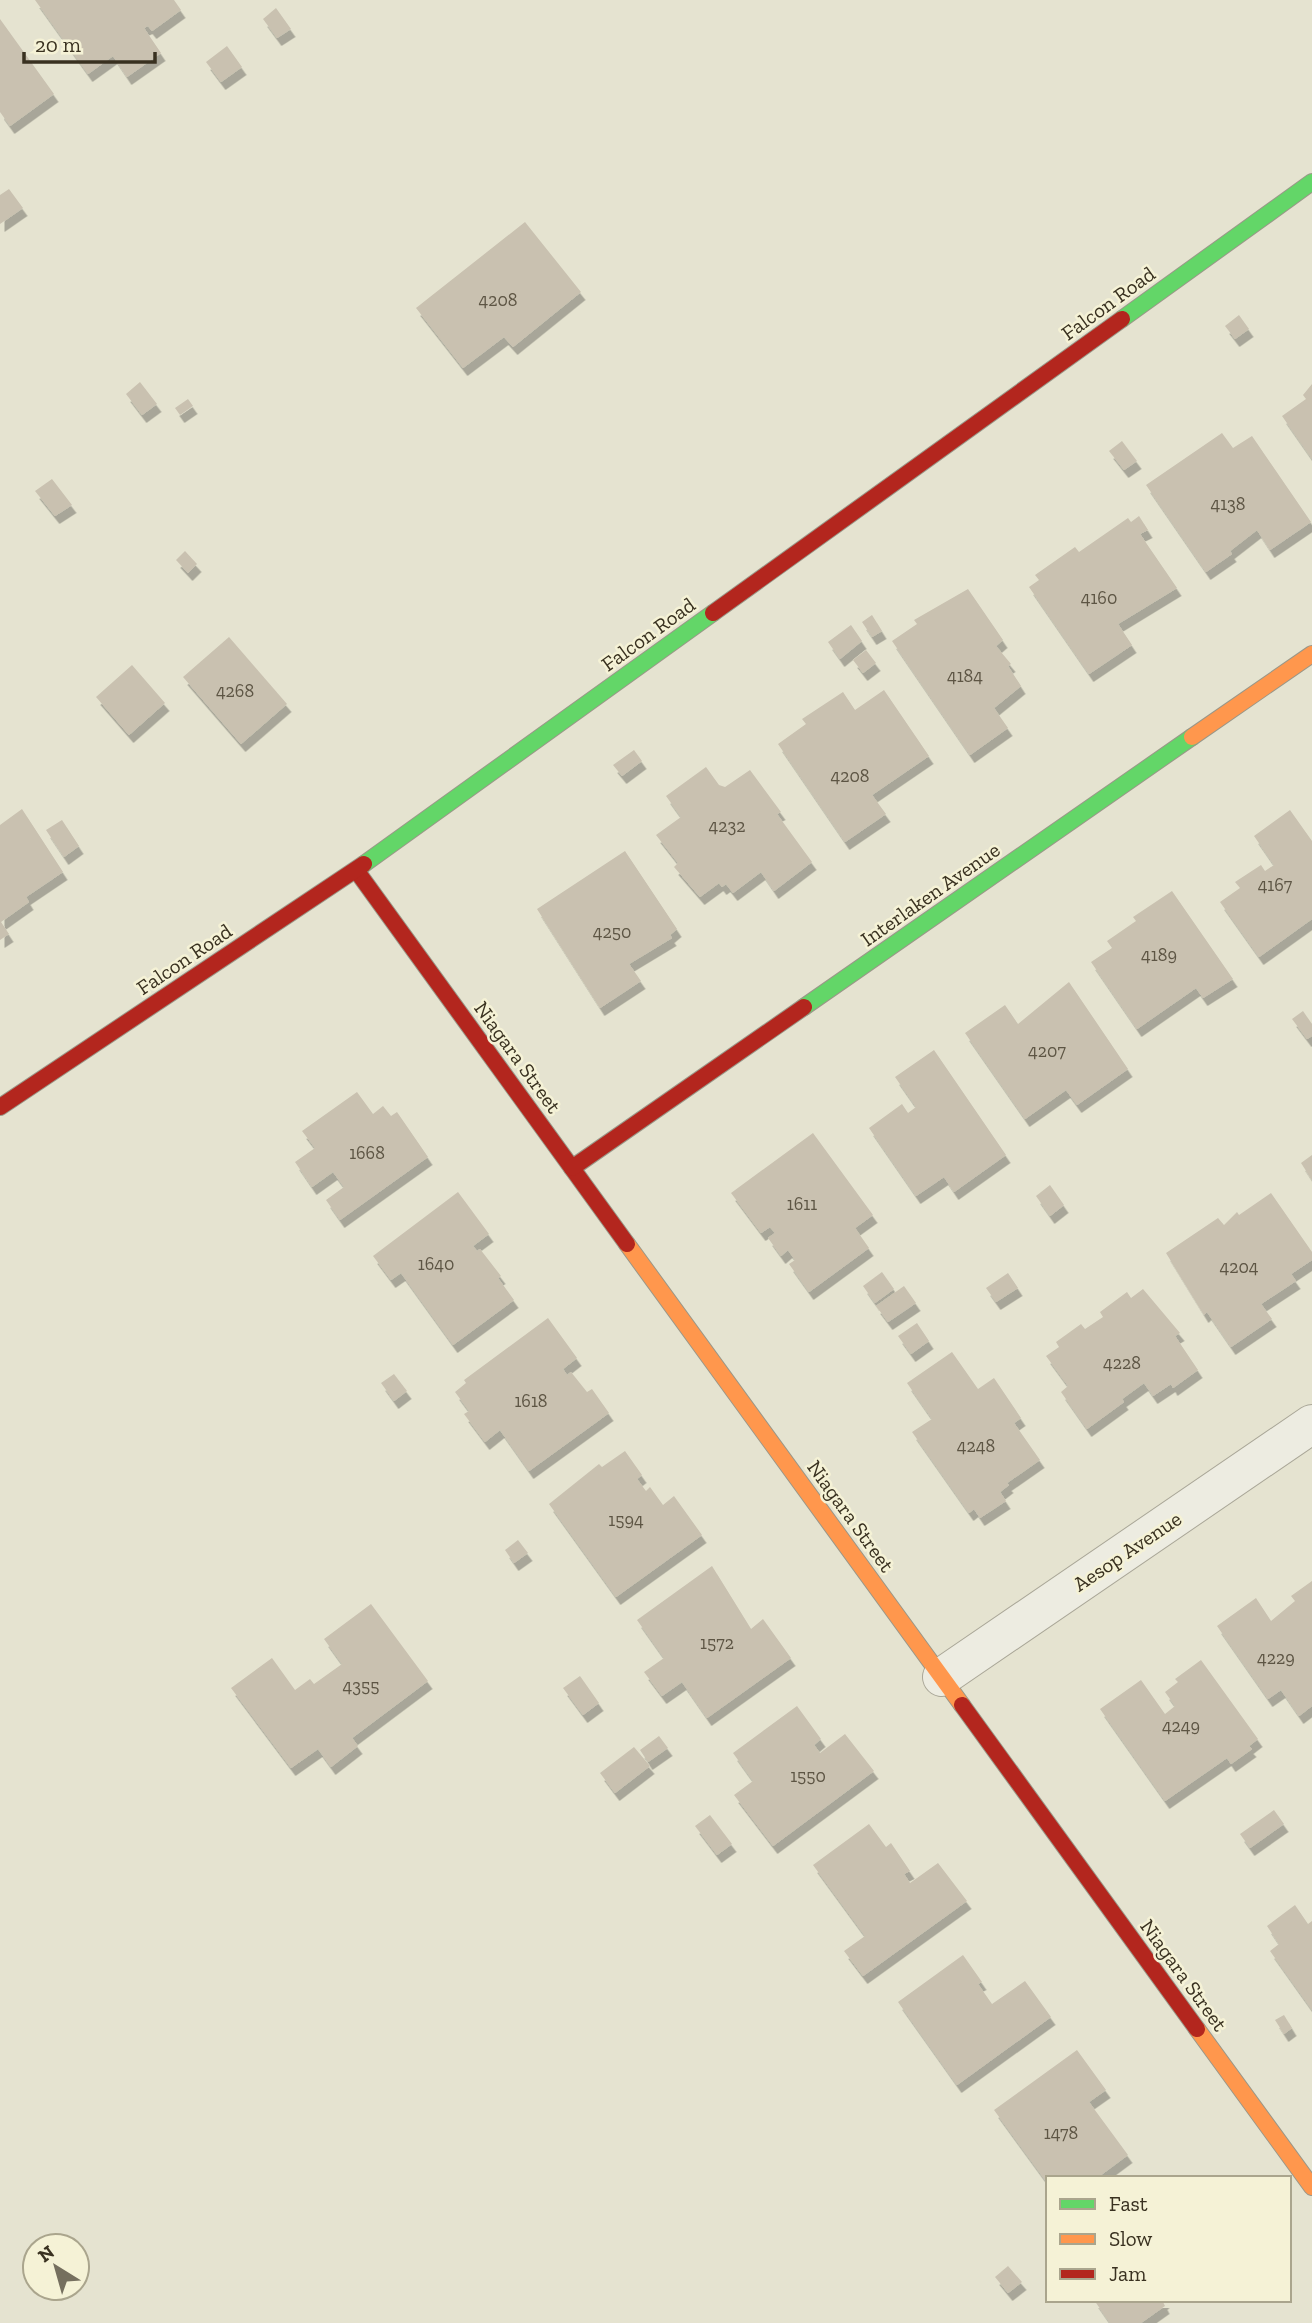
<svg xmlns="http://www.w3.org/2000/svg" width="1312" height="2323" font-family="'Zilla Slab',serif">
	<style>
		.building { fill: #c9c1b0; filter: url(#shadow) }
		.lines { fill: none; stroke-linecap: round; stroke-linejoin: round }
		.street-casing { stroke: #aaa798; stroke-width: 40 }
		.fast-casing { stroke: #9a9788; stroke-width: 18 }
		.slow-casing { stroke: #9a9788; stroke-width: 18 }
		.jam-casing { stroke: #9a9788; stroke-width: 18 }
		.street { stroke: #edece1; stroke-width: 38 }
		.fast { stroke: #63d668; stroke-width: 16 }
		.slow { stroke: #ff974d; stroke-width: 16 }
		.jam { stroke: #b3261e; stroke-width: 16 }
		.labels { text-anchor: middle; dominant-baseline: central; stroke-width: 5; stroke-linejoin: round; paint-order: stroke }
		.number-label { font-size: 18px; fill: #5d5544 }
		.street-label { font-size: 21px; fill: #393120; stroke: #f5f2d6 }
	</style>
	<defs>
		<filter id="shadow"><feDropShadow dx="4.5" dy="8" stdDeviation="0" flood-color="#0004"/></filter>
	</defs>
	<rect width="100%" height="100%" fill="#e5e3d0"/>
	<g class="building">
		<polygon points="35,0 174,0 181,10 152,31 148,26 144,28 161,53 127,77 113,56 88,74"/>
		<polygon points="276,8 291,29 277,38 263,19"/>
		<polygon points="0,19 54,94 10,126 0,112"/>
		<polygon points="227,46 242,67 221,82 206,62"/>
		<polygon points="9,189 23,208 0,224 0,195"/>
		<polygon points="525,222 581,292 513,347 504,337 463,368 416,308"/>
		<polygon points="1239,315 1249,329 1235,339 1225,326"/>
		<polygon points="140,382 157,404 142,415 126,394"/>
		<polygon points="1312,384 1312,459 1282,416 1306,399 1303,395"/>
		<polygon points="188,399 193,406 180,415 175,408"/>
		<polygon points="1222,433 1233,448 1252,436 1311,522 1270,550 1257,530 1230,551 1232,554 1206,572 1146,485"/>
		<polygon points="1122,441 1137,461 1124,470 1109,451"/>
		<polygon points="52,479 72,505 55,516 35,491"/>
		<polygon points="1139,516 1148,530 1140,534 1177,588 1118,624 1132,645 1089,674 1029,587 1039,580 1035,575 1075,547 1079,552 1128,518 1131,522"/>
		<polygon points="185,551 197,564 188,573 176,560"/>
		<polygon points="968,589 1003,640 996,646 1011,664 1008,666 1021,686 994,708 1008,728 970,755 892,641 917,624 914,620"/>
		<polygon points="872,615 882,631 872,637 862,622"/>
		<polygon points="851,625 862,641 840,659 828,642"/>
		<polygon points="229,637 287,704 241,744 183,677"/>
		<polygon points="866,650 876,663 863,673 853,660"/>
		<polygon points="132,665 165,703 129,735 96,697"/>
		<polygon points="884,690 929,756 872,795 886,814 845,842 778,744 806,724 802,719 843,692 855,710"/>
		<polygon points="634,750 642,761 622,776 613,765"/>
		<polygon points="706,767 719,785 725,787 750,770 781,812 777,814 812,862 774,891 761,872 733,893 726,884 722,887 719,883 700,897 674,867 678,863 656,835 681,817 666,796"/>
		<polygon points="22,809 63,872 26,897 29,902 1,922 9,934 0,940 0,825"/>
		<polygon points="1290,810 1312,841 1312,919 1259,957 1220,902 1240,888 1235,882 1261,865 1265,871 1274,865 1254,836"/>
		<polygon points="62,820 79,846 64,857 46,830"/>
		<polygon points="625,851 677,929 670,935 672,938 629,964 641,981 600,1008 537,909"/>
		<polygon points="1172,891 1233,979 1203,998 1196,988 1137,1029 1091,962 1112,948 1107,941 1136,921 1133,917"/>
		<polygon points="1069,982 1128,1069 1077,1105 1066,1090 1025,1119 965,1033 1005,1005 1018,1024"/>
		<polygon points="1303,1011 1312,1024 1312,1036 1307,1039 1292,1019"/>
		<polygon points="934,1050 1006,1155 954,1192 944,1177 916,1196 869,1128 902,1104 908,1113 916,1107 895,1077"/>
		<polygon points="357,1092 373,1114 383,1106 391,1116 397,1112 428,1157 340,1220 326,1200 344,1187 333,1172 312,1187 295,1162 315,1148 302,1131"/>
		<polygon points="813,1133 873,1215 855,1228 869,1248 809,1292 789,1264 795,1260 788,1250 781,1256 768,1238 775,1233 770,1227 761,1233 731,1193"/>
		<polygon points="1312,1155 1312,1180 1301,1163"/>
		<polygon points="1050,1185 1064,1205 1050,1216 1036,1196"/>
		<polygon points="458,1192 489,1234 473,1246 477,1251 480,1249 501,1276 498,1278 514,1300 453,1345 401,1273 391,1280 373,1256"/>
		<polygon points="1271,1193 1312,1252 1312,1260 1291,1274 1296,1281 1261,1304 1272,1319 1231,1347 1207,1312 1204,1315 1166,1253 1218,1218 1224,1225 1237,1212 1239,1215"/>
		<polygon points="882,1272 894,1289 875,1303 863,1286"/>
		<polygon points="1008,1273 1018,1288 996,1302 986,1288"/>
		<polygon points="904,1286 916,1303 888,1322 876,1306"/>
		<polygon points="1143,1289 1180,1333 1175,1336 1198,1370 1173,1388 1171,1384 1153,1396 1144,1383 1122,1399 1124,1402 1087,1429 1061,1392 1068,1386 1046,1356 1059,1347 1056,1342 1081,1324 1085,1329 1103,1317 1100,1312 1127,1292 1131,1298"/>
		<polygon points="548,1318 577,1358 563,1369 567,1375 571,1372 587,1392 592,1389 609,1413 529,1471 500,1430 485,1442 464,1414 469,1411 455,1392 466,1383 464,1380"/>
		<polygon points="917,1323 929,1341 911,1354 898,1336"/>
		<polygon points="952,1352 978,1389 994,1378 1021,1418 1014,1423 1040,1460 1007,1483 1009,1485 1000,1492 1006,1501 980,1518 974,1509 969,1513 912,1432 932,1419 907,1383"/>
		<polygon points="394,1374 407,1391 394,1401 381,1383"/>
		<polygon points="625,1451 642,1475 637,1479 646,1491 650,1487 663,1505 674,1496 702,1535 616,1597 549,1504 599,1464 602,1467"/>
		<polygon points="518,1540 528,1553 514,1563 505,1550"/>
		<polygon points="712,1566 751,1629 763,1619 791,1658 707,1718 682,1682 662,1696 644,1672 664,1658 637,1620"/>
		<polygon points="1312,1581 1312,1706 1299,1716 1281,1690 1268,1699 1217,1626 1256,1598 1271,1621 1295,1601 1291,1596"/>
		<polygon points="371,1604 428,1681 352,1738 358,1746 331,1767 318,1749 291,1768 231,1688 272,1658 295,1690 310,1679 314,1684 342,1664 324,1639"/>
		<polygon points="1201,1660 1258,1739 1249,1746 1252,1749 1231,1764 1227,1758 1165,1801 1100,1709 1141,1680 1165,1714 1175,1706 1165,1692 1178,1682 1175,1679"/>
		<polygon points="580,1676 599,1703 583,1715 563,1688"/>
		<polygon points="797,1706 821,1739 814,1745 820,1753 845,1734 874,1771 773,1846 734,1795 753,1781 733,1753"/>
		<polygon points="659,1736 668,1748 648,1762 640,1750"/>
		<polygon points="634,1747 650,1766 615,1793 600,1773"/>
		<polygon points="1274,1810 1284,1824 1250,1848 1240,1834"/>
		<polygon points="710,1815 732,1844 717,1855 695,1826"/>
		<polygon points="869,1824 886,1847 891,1843 910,1871 904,1874 910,1883 938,1863 967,1901 863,1976 844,1951 865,1936 813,1865"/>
		<polygon points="1295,1905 1308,1924 1312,1921 1312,2010 1270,1951 1279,1944 1267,1926"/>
		<polygon points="963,1955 982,1982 978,1984 992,2004 1025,1981 1051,2017 957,2085 898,2002"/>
		<polygon points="1284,2015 1292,2028 1284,2034 1275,2020"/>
		<polygon points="1077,2050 1106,2090 1089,2102 1128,2155 1097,2178 1048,2178 1048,2184 994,2110"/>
		<polygon points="1008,2266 1022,2282 1008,2293 995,2277"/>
		<polygon points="1094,2300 1165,2300 1163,2302 1165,2306 1141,2323 1110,2323"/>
	</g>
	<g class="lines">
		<g class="street-casing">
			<polyline id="street" points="942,1677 1312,1424"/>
		</g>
		<g class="fast-casing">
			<g id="fast">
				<polyline points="1122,319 1312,182"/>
				<polyline points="364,864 713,613"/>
				<polyline points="804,1007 1192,737"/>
			</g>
		</g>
		<g class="slow-casing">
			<g id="slow">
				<polyline points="1192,737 1312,654"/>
				<polyline points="627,1244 962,1705"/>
				<polyline points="1197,2029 1312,2187"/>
			</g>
		</g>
		<g class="jam-casing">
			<g id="jam">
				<polyline points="713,613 1122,319"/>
				<polyline points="356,870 627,1244"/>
				<polyline points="0,1107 364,864"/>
				<polyline points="572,1168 804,1007"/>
				<polyline points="962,1705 1197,2029"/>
			</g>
		</g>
		<use href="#street" class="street"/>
		<use href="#fast" class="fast"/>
		<use href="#slow" class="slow"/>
		<use href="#jam" class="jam"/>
	</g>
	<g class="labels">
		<g class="number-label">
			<text x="498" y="300">4208</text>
			<text x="1228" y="504">4138</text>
			<text x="1099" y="598">4160</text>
			<text x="965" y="676">4184</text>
			<text x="235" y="691">4268</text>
			<text x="850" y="776">4208</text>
			<text x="727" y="826">4232</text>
			<text x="1275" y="885">4167</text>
			<text x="612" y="932">4250</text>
			<text x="1159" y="955">4189</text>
			<text x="1047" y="1051">4207</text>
			<text x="367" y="1153">1668</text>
			<text x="802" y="1204">1611</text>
			<text x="436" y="1264">1640</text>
			<text x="1239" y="1267">4204</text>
			<text x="1122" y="1363">4228</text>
			<text x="531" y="1401">1618</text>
			<text x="976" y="1446">4248</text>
			<text x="626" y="1520">1594</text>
			<text x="717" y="1643">1572</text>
			<text x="1276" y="1658">4229</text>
			<text x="361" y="1686">4355</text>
			<text x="1181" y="1726">4249</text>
			<text x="808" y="1776">1550</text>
			<text x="1061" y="2133">1478</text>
		</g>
		<g class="street-label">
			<text transform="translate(1108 303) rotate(-36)">Falcon Road</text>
			<text transform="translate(648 634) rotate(-36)">Falcon Road</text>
			<text transform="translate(930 894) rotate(-35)">Interlaken Avenue</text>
			<text transform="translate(184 959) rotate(-34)">Falcon Road</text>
			<text transform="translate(518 1057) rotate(54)">Niagara Street</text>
			<text transform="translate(851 1516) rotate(54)">Niagara Street</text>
			<text transform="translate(1127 1551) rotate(-34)">Aesop Avenue</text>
			<text transform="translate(1184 1975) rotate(54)">Niagara Street</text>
		</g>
	</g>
	<rect x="1046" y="2176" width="245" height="126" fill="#f5f2d6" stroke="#aaa58d" stroke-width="2"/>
	<rect x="1060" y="2199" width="35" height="10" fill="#63d668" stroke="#aaa58d" stroke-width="2"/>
	<text x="1109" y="2211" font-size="21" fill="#393120">Fast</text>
	<rect x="1060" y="2234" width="35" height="10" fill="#ff974d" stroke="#aaa58d" stroke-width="2"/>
	<text x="1109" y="2246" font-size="21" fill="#393120">Slow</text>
	<rect x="1060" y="2269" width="35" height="10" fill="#b3261e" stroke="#aaa58d" stroke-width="2"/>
	<text x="1109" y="2281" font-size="21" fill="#393120">Jam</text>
	<g transform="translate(56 2267) rotate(323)"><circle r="33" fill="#f5f2d6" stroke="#aaa58d" stroke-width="2"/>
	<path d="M0-5L12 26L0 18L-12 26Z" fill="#756f5e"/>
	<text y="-10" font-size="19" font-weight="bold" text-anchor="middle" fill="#393120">N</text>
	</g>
	<path d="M24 52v10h131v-10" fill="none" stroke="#393120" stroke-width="3.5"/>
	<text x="35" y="52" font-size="21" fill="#393120" stroke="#f5f2d6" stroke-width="5" paint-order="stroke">20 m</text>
</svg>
